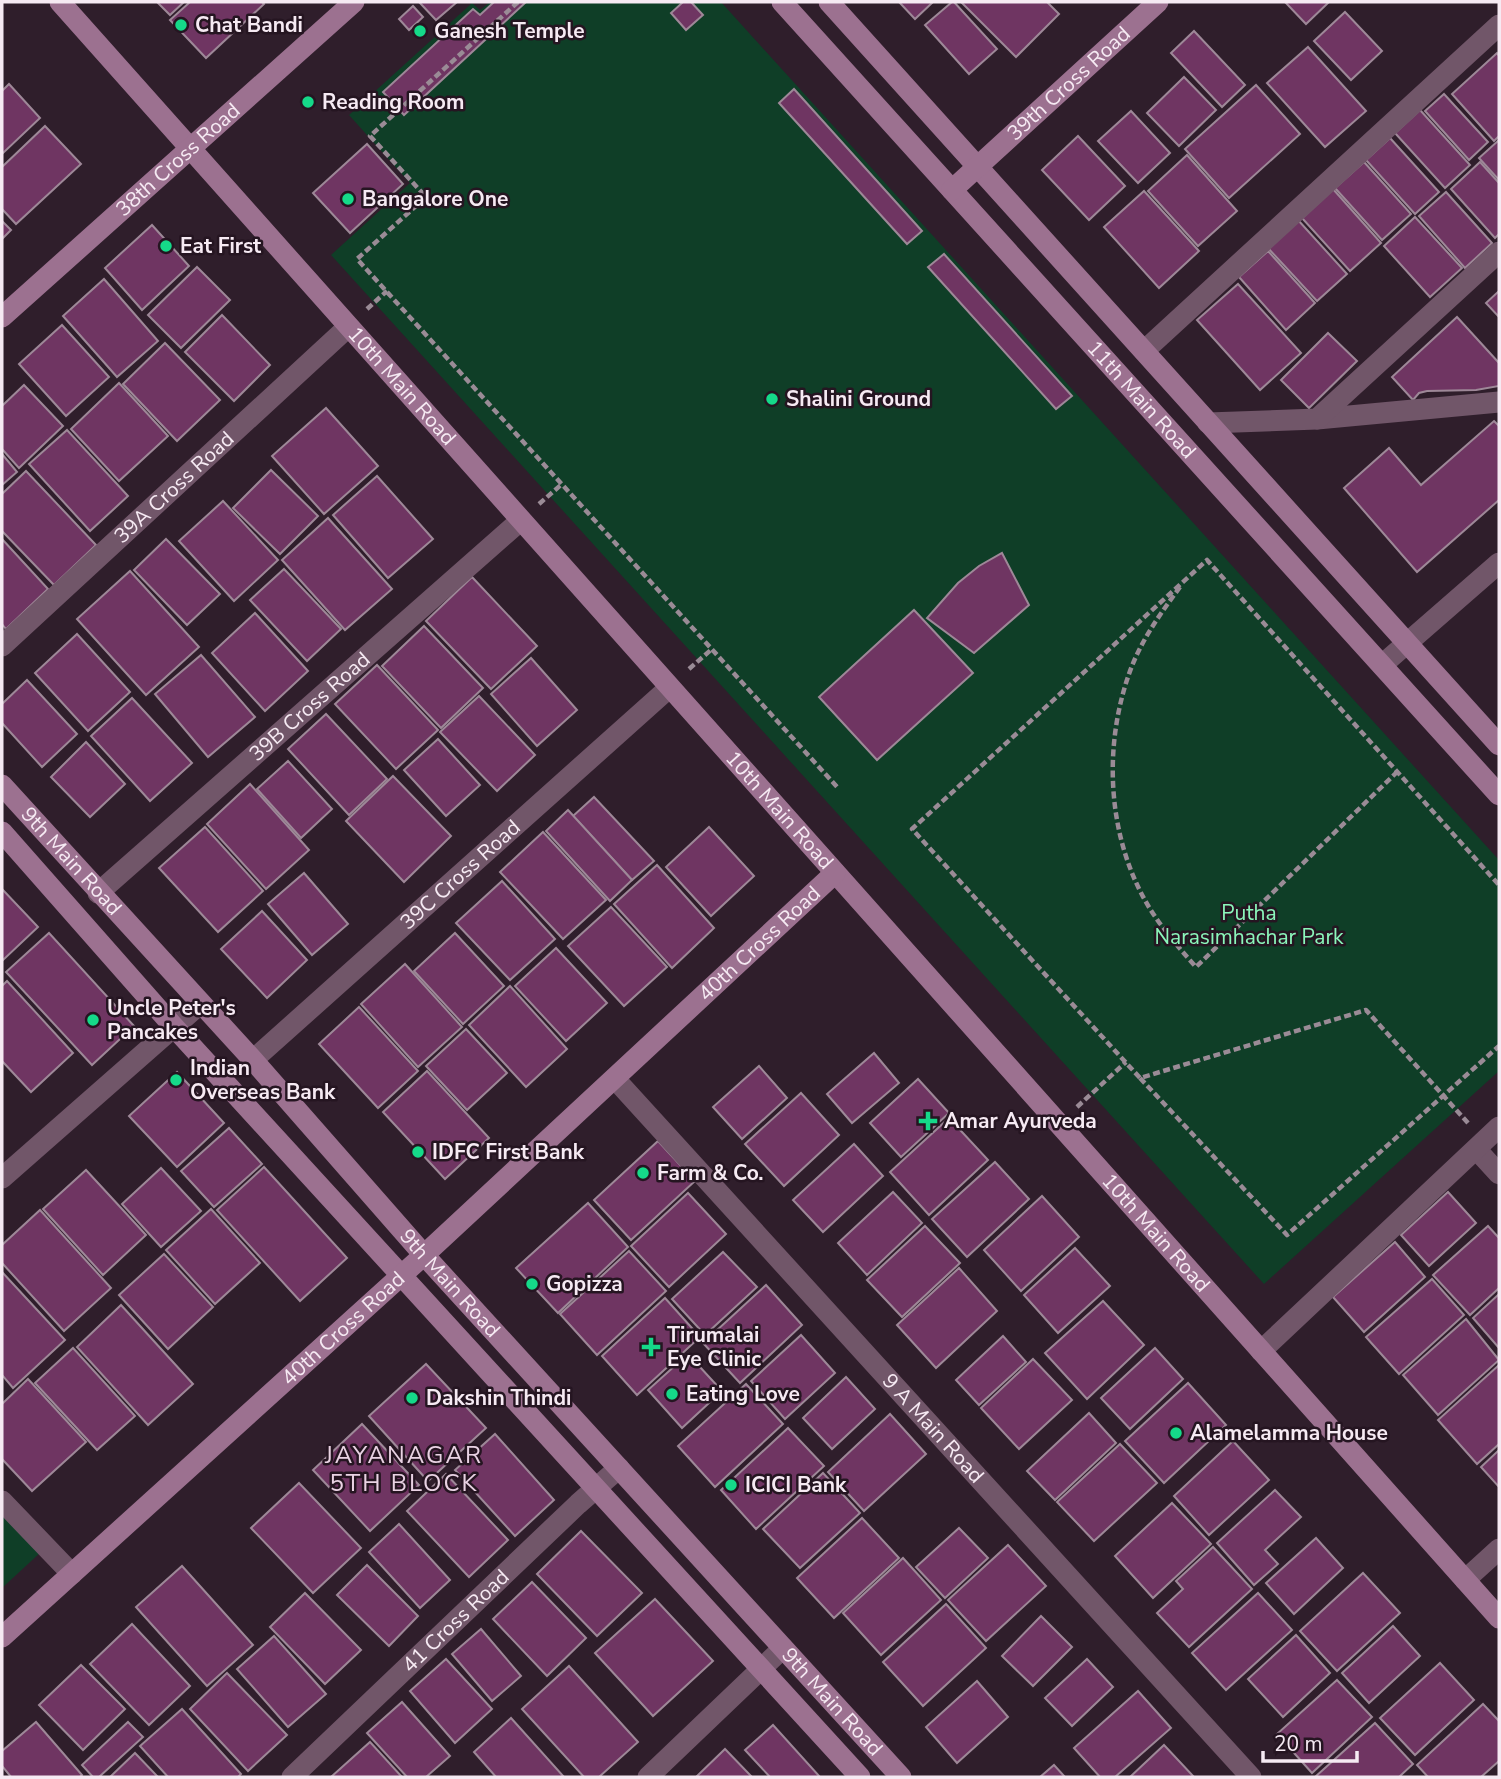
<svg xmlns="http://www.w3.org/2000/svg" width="1501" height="1779" font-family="'Nunito Sans',sans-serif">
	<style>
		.green { fill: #0f3e27 }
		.building { fill: #6f3562; stroke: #9e8898; stroke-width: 2 }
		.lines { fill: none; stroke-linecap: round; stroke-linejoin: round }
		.path { stroke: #9a8b96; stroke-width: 4.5; stroke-dasharray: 7 3.5; stroke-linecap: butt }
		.street { stroke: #715669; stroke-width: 21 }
		.secondary { stroke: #9c7190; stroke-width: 21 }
		.poi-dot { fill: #15d989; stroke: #251521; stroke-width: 2.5 }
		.labels { text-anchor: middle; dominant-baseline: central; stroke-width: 5; stroke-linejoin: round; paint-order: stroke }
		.poi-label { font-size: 21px; font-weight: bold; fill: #f6eaf3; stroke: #251521; text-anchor: start }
		.street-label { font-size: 21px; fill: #f6eaf3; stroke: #251521 }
		.park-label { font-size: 21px; fill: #8bf7bb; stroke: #251521 }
		.quarter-label { font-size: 24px; letter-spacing: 2px; fill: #e9d2e3; stroke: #251521 }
	</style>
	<rect width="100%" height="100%" fill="#2f1e2b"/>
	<g class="green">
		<polygon points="490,2 721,2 1499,860 1499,1071 1264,1284 331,255 410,183 349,115 472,3 480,10"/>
		<polygon points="2,1510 41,1552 2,1588"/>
	</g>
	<g class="building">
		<polygon points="157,2 184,2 170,15"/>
		<polygon points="190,2 262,2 264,4 206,58 170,20"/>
		<polygon points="419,2 457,2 436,20"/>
		<polygon points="494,2 526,2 404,115 383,92 473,9 480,15"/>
		<polygon points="683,2 691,2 703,15 686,30 671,13"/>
		<polygon points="899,2 933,2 915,19"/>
		<polygon points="952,2 954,2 997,49 969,74 925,25"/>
		<polygon points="961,2 1047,2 1059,14 1016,57"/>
		<polygon points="1285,2 1329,2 1306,24"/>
		<polygon points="413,6 423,17 409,30 399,19"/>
		<polygon points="1345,12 1382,51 1351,80 1314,41"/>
		<polygon points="1194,31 1245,85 1222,107 1171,53"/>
		<polygon points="1308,47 1366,111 1325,147 1267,83"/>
		<polygon points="1497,53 1499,56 1499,136 1494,141 1452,94"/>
		<polygon points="1184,77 1216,110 1179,146 1147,113"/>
		<polygon points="9,84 40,118 2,154 2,91"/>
		<polygon points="1256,85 1300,134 1229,198 1185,149"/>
		<polygon points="794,89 922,231 907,244 779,103"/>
		<polygon points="1444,94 1488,142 1469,160 1425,111"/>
		<polygon points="1420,110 1470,165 1445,188 1395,133"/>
		<polygon points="1131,111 1170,153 1138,183 1098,141"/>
		<polygon points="45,126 81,164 16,224 2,209 2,167"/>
		<polygon points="1078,136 1125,186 1089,220 1042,170"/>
		<polygon points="1390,138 1439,192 1415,214 1366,160"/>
		<polygon points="1499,140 1499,180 1479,158"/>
		<polygon points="367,144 403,184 350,233 313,193"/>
		<polygon points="1187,155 1237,211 1198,246 1148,191"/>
		<polygon points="1364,162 1411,214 1382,240 1335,188"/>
		<polygon points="1480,162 1499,183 1499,234 1495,238 1451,189"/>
		<polygon points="1333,189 1381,243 1350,271 1302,218"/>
		<polygon points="1144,191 1199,251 1159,288 1104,227"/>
		<polygon points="1446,192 1492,243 1465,268 1419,216"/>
		<polygon points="1415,217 1462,268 1430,297 1384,246"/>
		<polygon points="1298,220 1347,274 1317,301 1268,248"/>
		<polygon points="2,221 11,230 2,239"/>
		<polygon points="152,225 189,266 142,310 105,268"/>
		<polygon points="1268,251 1315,303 1286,330 1239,277"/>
		<polygon points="944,254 1072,396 1056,409 928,267"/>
		<polygon points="197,267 230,300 181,348 148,315"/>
		<polygon points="104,279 158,341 117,377 63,316"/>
		<polygon points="1238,284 1301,353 1260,390 1197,320"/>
		<polygon points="1499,291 1499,317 1486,303"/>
		<polygon points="222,315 270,365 234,401 185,352"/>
		<polygon points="1457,317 1499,363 1499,386 1476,390 1427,391 1419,393 1413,400 1392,377"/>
		<polygon points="62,325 109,377 66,416 19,364"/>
		<polygon points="1328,333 1357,361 1309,408 1281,380"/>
		<polygon points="165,343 220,400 177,441 123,384"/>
		<polygon points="119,383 168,436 119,481 71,429"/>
		<polygon points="24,385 63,426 19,468 2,449 2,406"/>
		<polygon points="326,408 378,466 324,514 272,456"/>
		<polygon points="1494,421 1499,426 1499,500 1417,572 1344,488 1389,448 1421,485"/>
		<polygon points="67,430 128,496 90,531 29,464"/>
		<polygon points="2,454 17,472 2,485"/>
		<polygon points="271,470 318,516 280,554 233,508"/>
		<polygon points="26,471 96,545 54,585 2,531 2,494"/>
		<polygon points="377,476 433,539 388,578 333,515"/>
		<polygon points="223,501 278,560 234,601 179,541"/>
		<polygon points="328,518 392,589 345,630 282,560"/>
		<polygon points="2,539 48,589 6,629 2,624"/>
		<polygon points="166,539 220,594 187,625 134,570"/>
		<polygon points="1002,553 1029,605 974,653 927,618 958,583 979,566"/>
		<polygon points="284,569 341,629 307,661 250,600"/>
		<polygon points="130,571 199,647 146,695 77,619"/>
		<polygon points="472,577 537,646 491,689 426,621"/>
		<polygon points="914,610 973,673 877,760 819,697"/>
		<polygon points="255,613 308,671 265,711 212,653"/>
		<polygon points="424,626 483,688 441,728 382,666"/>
		<polygon points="77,634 130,692 88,731 35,673"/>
		<polygon points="201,655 255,717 208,757 155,694"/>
		<polygon points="531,658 577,710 537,746 491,694"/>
		<polygon points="377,665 438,730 396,769 335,704"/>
		<polygon points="27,680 77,734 42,767 2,723 2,704"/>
		<polygon points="479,696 535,755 497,791 440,732"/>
		<polygon points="132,698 192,763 150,801 91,736"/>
		<polygon points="326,714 387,779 349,815 288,749"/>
		<polygon points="438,739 480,785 446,816 404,770"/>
		<polygon points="86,742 125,784 90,817 51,777"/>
		<polygon points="288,761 332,809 301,838 257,789"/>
		<polygon points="393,776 451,836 404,882 346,821"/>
		<polygon points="250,784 309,850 266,889 207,824"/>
		<polygon points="594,797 654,861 632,880 573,816"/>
		<polygon points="568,810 632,880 610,901 546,831"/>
		<polygon points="205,827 263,891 218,932 159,868"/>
		<polygon points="709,827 754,876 711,916 666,867"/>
		<polygon points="543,832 606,900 563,939 500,872"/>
		<polygon points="657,865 714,928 672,968 614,904"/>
		<polygon points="304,873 348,924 312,955 268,904"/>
		<polygon points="502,881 555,939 510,980 456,923"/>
		<polygon points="2,889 38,927 2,961"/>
		<polygon points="611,907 667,967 624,1006 568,946"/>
		<polygon points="262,911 307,960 267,998 221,949"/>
		<polygon points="49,933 134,1026 92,1065 6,972"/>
		<polygon points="455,933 504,986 463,1024 414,971"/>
		<polygon points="556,948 607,1003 566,1041 515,986"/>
		<polygon points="405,964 462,1027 418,1067 361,1004"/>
		<polygon points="7,981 73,1053 31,1092 2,1061 2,986"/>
		<polygon points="510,986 567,1049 526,1087 469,1025"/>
		<polygon points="359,1007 418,1071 378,1108 319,1044"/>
		<polygon points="466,1029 507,1073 467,1110 426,1066"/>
		<polygon points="874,1053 899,1083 852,1123 827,1094"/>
		<polygon points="759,1066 787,1098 742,1139 713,1107"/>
		<polygon points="427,1071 489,1138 445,1179 383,1112"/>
		<polygon points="177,1072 224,1123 177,1167 129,1116"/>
		<polygon points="918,1079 949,1113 901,1157 870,1123"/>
		<polygon points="801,1093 839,1135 784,1186 745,1144"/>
		<polygon points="949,1118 988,1160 929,1215 890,1172"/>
		<polygon points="229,1128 262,1164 214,1207 181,1171"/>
		<polygon points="658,1141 695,1181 631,1240 594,1200"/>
		<polygon points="854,1144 883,1176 823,1232 793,1200"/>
		<polygon points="995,1162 1029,1199 967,1257 932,1219"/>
		<polygon points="264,1167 347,1258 300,1301 217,1210"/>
		<polygon points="161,1168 201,1211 161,1247 122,1204"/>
		<polygon points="86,1170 146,1235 103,1275 43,1209"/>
		<polygon points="893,1192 922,1223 867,1275 838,1243"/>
		<polygon points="1448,1192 1476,1223 1429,1266 1401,1235"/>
		<polygon points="688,1193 726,1234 669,1287 631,1246"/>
		<polygon points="1042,1196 1079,1237 1021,1291 984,1250"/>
		<polygon points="588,1203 628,1247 558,1313 516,1268"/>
		<polygon points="211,1209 260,1263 215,1304 166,1250"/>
		<polygon points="40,1210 111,1288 64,1331 2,1263 2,1245"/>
		<polygon points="925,1226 960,1263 902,1317 867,1280"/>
		<polygon points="1488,1226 1499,1238 1499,1288 1470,1315 1433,1275"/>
		<polygon points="1395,1242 1425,1277 1364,1332 1333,1297"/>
		<polygon points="1075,1248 1110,1286 1058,1333 1024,1295"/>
		<polygon points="629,1251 666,1291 597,1355 560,1314"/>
		<polygon points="723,1252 757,1287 705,1335 672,1299"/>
		<polygon points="164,1254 213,1307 168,1349 119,1295"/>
		<polygon points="959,1268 997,1311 936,1368 897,1325"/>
		<polygon points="2,1272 65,1340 13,1388 2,1375"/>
		<polygon points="1432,1279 1464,1315 1399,1374 1366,1337"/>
		<polygon points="766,1285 802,1325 740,1383 703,1343"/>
		<polygon points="1499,1294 1499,1348 1473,1318"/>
		<polygon points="665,1298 700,1337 637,1395 602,1356"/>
		<polygon points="1103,1301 1144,1345 1087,1399 1045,1353"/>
		<polygon points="121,1305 193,1384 148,1425 77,1347"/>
		<polygon points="1466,1319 1499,1360 1438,1415 1403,1375"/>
		<polygon points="801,1335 835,1373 785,1419 751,1381"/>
		<polygon points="1003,1336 1026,1362 979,1405 956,1380"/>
		<polygon points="73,1348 135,1416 97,1450 35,1383"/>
		<polygon points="1155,1348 1183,1379 1130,1429 1101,1398"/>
		<polygon points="688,1354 722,1391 682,1428 648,1390"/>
		<polygon points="1033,1359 1072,1400 1019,1449 981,1408"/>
		<polygon points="426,1364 486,1428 428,1481 369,1416"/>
		<polygon points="1499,1365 1499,1444 1477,1464 1438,1420"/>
		<polygon points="846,1377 875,1409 832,1449 803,1418"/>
		<polygon points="28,1379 86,1442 32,1491 2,1459 2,1404"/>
		<polygon points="1188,1383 1226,1425 1164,1483 1125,1441"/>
		<polygon points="746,1384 783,1424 715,1487 678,1446"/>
		<polygon points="1089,1413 1116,1443 1055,1500 1027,1471"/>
		<polygon points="890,1414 926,1454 864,1511 828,1472"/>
		<polygon points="362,1424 419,1485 370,1531 313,1470"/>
		<polygon points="788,1428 824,1466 756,1529 721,1490"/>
		<polygon points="495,1434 554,1500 515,1536 455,1470"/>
		<polygon points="1233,1441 1269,1480 1209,1535 1174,1496"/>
		<polygon points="1120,1444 1157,1483 1094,1541 1057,1502"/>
		<polygon points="1499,1450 1499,1487 1481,1467"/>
		<polygon points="823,1473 860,1513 800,1568 763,1529"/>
		<polygon points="446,1474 508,1540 469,1577 407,1511"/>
		<polygon points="299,1483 361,1548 313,1593 251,1528"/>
		<polygon points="1275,1490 1301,1517 1265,1550 1278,1564 1254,1585 1217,1543"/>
		<polygon points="1172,1503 1211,1544 1153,1598 1115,1556"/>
		<polygon points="862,1518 899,1558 834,1618 797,1578"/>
		<polygon points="399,1524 450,1580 420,1608 369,1552"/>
		<polygon points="959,1528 988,1558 945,1598 916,1567"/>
		<polygon points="581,1531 642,1593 597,1636 537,1574"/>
		<polygon points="1316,1538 1343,1568 1294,1614 1266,1583"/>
		<polygon points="1008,1545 1046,1586 986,1641 948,1600"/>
		<polygon points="1213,1547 1252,1589 1189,1647 1157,1613 1183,1589 1176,1581"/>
		<polygon points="903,1558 941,1600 881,1655 843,1613"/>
		<polygon points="367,1565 418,1616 389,1646 337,1595"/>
		<polygon points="182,1566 253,1645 207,1686 136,1607"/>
		<polygon points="1363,1573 1400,1613 1337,1671 1300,1631"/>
		<polygon points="532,1582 586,1638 547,1676 493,1619"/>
		<polygon points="305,1593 361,1650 325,1684 270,1627"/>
		<polygon points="1258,1593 1292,1630 1226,1690 1192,1653"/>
		<polygon points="655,1599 713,1661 653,1716 595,1653"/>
		<polygon points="946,1604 986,1648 923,1706 883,1662"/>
		<polygon points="1041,1616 1072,1647 1033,1686 1002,1656"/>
		<polygon points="132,1624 190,1686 149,1725 90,1664"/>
		<polygon points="1393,1626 1420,1656 1369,1703 1342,1673"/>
		<polygon points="481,1629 521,1676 492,1701 452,1654"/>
		<polygon points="1296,1635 1330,1673 1283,1717 1248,1679"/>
		<polygon points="274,1636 326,1694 288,1727 237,1669"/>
		<polygon points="446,1659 492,1709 455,1743 410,1691"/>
		<polygon points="1087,1659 1113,1687 1072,1726 1045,1698"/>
		<polygon points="1440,1663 1474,1700 1415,1755 1380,1718"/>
		<polygon points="81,1665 125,1709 83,1750 39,1705"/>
		<polygon points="569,1666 638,1742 599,1777 584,1777 522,1709"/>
		<polygon points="227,1673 287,1735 248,1771 190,1709"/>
		<polygon points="1337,1680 1372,1717 1312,1773 1277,1734"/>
		<polygon points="977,1681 1008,1717 957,1763 926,1727"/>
		<polygon points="1138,1691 1171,1728 1115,1777 1100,1777 1074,1748"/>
		<polygon points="402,1702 450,1756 426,1777 407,1777 367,1733"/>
		<polygon points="1483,1704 1499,1721 1499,1761 1481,1777 1428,1777 1417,1765"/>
		<polygon points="182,1709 241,1774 238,1777 168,1777 140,1746"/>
		<polygon points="511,1718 564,1777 496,1777 474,1752"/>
		<polygon points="36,1722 82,1775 80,1777 11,1777 2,1766 2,1751"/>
		<polygon points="128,1722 143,1737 99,1777 93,1777 82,1765"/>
		<polygon points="1375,1723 1413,1764 1399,1777 1315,1777"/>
		<polygon points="773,1725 820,1777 770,1777 745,1750"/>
		<polygon points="370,1742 402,1777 331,1777"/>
		<polygon points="1164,1745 1194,1777 1130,1777"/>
		<polygon points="725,1749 752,1777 696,1777"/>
		<polygon points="135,1753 158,1777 110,1777"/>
		<polygon points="1054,1765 1065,1777 1040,1777"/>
	</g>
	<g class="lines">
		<g class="path">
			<polyline points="518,2 370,136 426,197 357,259 839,789"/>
			<polyline points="367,309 387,291"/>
			<polyline points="539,504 562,484"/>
			<path d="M 1180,587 C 1160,614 1140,642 1129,674 C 1102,751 1108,843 1152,912 C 1165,932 1180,949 1196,967 L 1397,772"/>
			<polyline points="689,669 712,649"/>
			<polyline points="1140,1078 1287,1235 1499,1046"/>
			<polyline points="1077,1107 1126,1062"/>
			<polyline points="1468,1123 1366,1010 1140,1078 912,829 1207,560 1499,885"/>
		</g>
		<g class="street">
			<polyline points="1144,351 1499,25"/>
			<polyline points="1317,419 1499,402"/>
			<polyline points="1208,423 1317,419 1499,252"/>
			<path id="s1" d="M 2,646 L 348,327"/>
			<polyline points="1382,665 1499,563"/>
			<path id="s2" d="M 98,893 L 520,521"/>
			<path id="s3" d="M 253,1060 L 669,688"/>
			<path id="s4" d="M 616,1080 L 1251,1777"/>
			<polyline points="1477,1150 1499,1174"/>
			<polyline points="2,1178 200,1004"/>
			<polyline points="1261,1351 1499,1127"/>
			<polyline points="2,1501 72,1574"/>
			<polyline points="1465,1580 1499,1549"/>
			<path id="s5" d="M 292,1777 L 578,1504 L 619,1468"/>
			<polyline points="648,1777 783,1648"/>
		</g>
		<g class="secondary">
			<path id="s6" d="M 60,2 L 1499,1618"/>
			<path id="s7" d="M 782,2 L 1499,795"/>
			<polyline points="829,2 1499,745"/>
			<path id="s8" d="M 952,190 L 1158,2"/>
			<path id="s9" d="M 2,317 L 354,2"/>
			<path id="s10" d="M 2,785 L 253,1060 L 424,1255 L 901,1777"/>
			<polyline points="2,832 174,1027 860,1777"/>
			<path id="s11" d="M 2,1637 L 424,1255 L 835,873"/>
		</g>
	</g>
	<g class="poi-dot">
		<circle cx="181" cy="25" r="7"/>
		<circle cx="420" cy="31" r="7"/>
		<circle cx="308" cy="102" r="7"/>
		<circle cx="348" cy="199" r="7"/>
		<circle cx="166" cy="246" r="7"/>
		<circle cx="772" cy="399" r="7"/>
		<circle cx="93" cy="1020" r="7"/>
		<circle cx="176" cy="1080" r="7"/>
		<path d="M924.5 1110.5h7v7h7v7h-7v7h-7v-7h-7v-7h7z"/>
		<circle cx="418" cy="1152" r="7"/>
		<circle cx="643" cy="1173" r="7"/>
		<circle cx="532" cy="1284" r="7"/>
		<path d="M647.5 1336.5h7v7h7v7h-7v7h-7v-7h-7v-7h7z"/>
		<circle cx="672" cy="1394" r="7"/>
		<circle cx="412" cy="1398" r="7"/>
		<circle cx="1176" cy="1433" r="7"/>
		<circle cx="731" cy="1485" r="7"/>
	</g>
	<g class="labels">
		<g class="poi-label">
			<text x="195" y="25">Chat Bandi</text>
			<text x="434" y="31">Ganesh Temple</text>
			<text x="322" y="102">Reading Room</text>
			<text x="362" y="199">Bangalore One</text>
			<text x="180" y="246">Eat First</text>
			<text x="786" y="399">Shalini Ground</text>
			<text x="107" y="1008">Uncle Peter's<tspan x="107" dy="24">Pancakes</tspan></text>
			<text x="190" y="1068">Indian<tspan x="190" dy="24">Overseas Bank</tspan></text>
			<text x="944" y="1121">Amar Ayurveda</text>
			<text x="432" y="1152">IDFC First Bank</text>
			<text x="657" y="1173">Farm &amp; Co.</text>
			<text x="546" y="1284">Gopizza</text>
			<text x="667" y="1335">Tirumalai<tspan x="667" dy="24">Eye Clinic</tspan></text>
			<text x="686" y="1394">Eating Love</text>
			<text x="426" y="1398">Dakshin Thindi</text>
			<text x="1190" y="1433">Alamelamma House</text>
			<text x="745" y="1485">ICICI Bank</text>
		</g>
		<g class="street-label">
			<text stroke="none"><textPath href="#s8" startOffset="158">39th Cross Road</textPath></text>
			<text stroke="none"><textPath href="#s9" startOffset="236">38th Cross Road</textPath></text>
			<text stroke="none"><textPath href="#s6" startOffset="514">10th Main Road</textPath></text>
			<text stroke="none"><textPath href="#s7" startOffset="536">11th Main Road</textPath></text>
			<text stroke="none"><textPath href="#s1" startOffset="234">39A Cross Road</textPath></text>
			<text stroke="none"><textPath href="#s2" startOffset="282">39B Cross Road</textPath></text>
			<text stroke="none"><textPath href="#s6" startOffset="1082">10th Main Road</textPath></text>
			<text stroke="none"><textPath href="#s10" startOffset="103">9th Main Road</textPath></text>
			<text stroke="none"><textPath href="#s3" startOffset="278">39C Cross Road</textPath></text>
			<text stroke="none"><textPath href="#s11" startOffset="1027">40th Cross Road</textPath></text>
			<text stroke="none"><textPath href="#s6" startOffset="1648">10th Main Road</textPath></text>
			<text stroke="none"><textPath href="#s10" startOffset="670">9th Main Road</textPath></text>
			<text stroke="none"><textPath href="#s11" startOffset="460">40th Cross Road</textPath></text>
			<text stroke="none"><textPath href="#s4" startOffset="471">9 A Main Road</textPath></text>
			<text stroke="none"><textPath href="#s5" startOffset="226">41 Cross Road</textPath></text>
			<text stroke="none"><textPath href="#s10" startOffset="1237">9th Main Road</textPath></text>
		</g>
		<g class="park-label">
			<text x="1249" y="913">Putha<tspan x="1249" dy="24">Narasimhachar Park</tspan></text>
		</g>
		<g class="quarter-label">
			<text x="404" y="1455">JAYANAGAR<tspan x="404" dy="28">5TH BLOCK</tspan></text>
		</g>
	</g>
	<rect width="1501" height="1779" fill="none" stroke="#f6eaf3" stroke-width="7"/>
	<path d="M1263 1751v10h94v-10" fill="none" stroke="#f6eaf3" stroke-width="3.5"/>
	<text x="1274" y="1751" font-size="21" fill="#f6eaf3" stroke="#251521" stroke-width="5" paint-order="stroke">20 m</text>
</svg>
